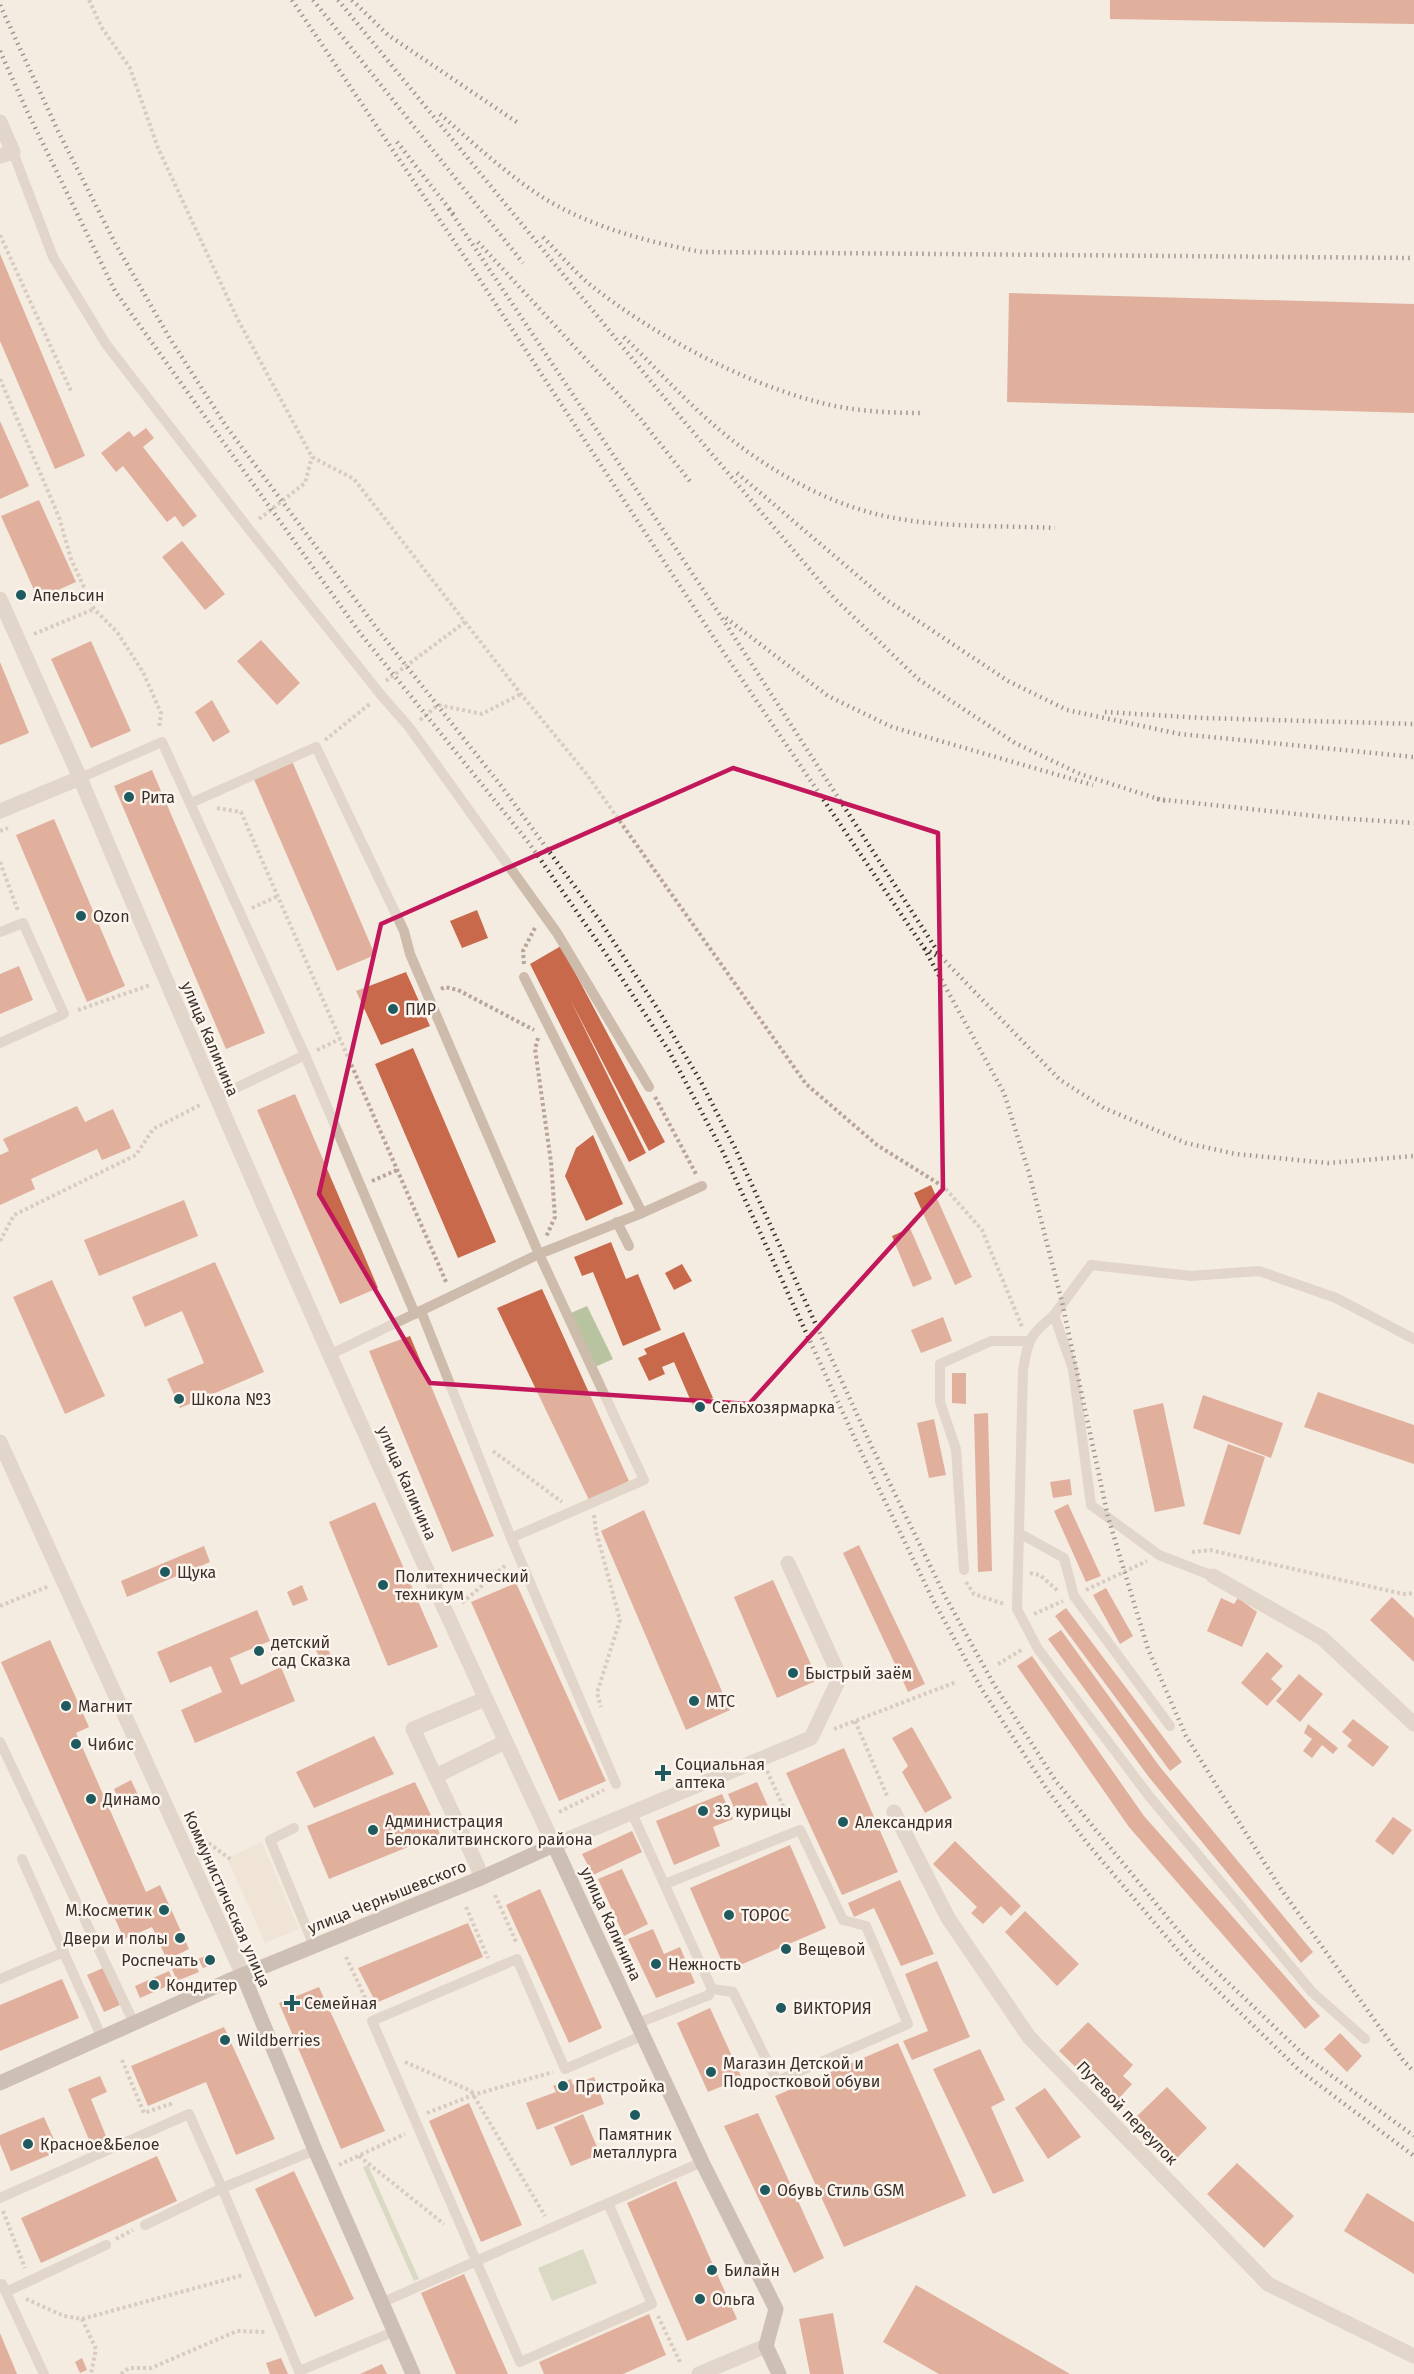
<svg xmlns="http://www.w3.org/2000/svg" width="1414" height="2374" font-family="'Fira Sans',sans-serif">
	<style>
		.green { fill: #b8c4a0 }
		.plaza { fill: #ecdcc8 }
		.building { fill: #c8694b }
		.lines { fill: none; stroke-linecap: round; stroke-linejoin: round }
		.path { stroke: #b9a596; stroke-width: 4; stroke-dasharray: 3 3; stroke-linecap: butt }
		.service { stroke: #cdbbac; stroke-width: 10 }
		.minor { stroke: #cdbbac; stroke-width: 15 }
		.tertiary { stroke: #cdbbac; stroke-width: 15 }
		.secondary { stroke: #a18a7d; stroke-width: 15 }
		.rail { stroke: #3b302b; stroke-width: 4.5; stroke-dasharray: 1.5 4.5; stroke-linecap: butt }
		.marked { fill: none; stroke: #c2185b; stroke-width: 4.5; stroke-linejoin: round }
		.poi-dot { fill: #1f5a5e; stroke: #fbf5ee; stroke-width: 2 }
		.labels { text-anchor: middle; dominant-baseline: central; stroke-width: 5; stroke-linejoin: round; paint-order: stroke }
		.poi-label { font-size: 16px; fill: #3b302b; stroke: #fbf5ee; text-anchor: start }
		.street-label { font-size: 16px; fill: #3b302b; stroke: #fbf5ee }
	</style>
	<rect width="100%" height="100%" fill="#f4ebe1"/>
	<g class="green">
		<polygon points="587,1306 613,1359 595,1367 571,1313"/>
		<polygon points="368,2165 419,2279 414,2281 363,2167"/>
		<polygon points="583,2249 597,2283 552,2301 538,2268"/>
	</g>
	<polygon class="plaza" points="262,1842 299,1929 265,1943 227,1858"/>
	<g class="building">
		<polygon points="1110,0 1414,0 1414,24 1110,19"/>
		<polygon points="0,254 85,456 55,469 0,341"/>
		<polygon points="1009,293 1414,304 1414,413 1007,402"/>
		<polygon points="0,421 29,486 0,499"/>
		<polygon points="146,428 154,438 143,447 197,516 183,527 175,516 167,522 123,466 116,472 101,453 129,431 134,437"/>
		<polygon points="39,500 76,582 38,599 1,516"/>
		<polygon points="182,541 225,594 205,610 162,557"/>
		<polygon points="261,640 300,683 277,705 237,661"/>
		<polygon points="91,641 131,731 91,748 51,659"/>
		<polygon points="0,662 29,733 0,745"/>
		<polygon points="212,700 230,732 213,742 195,712"/>
		<polygon points="292,761 375,955 337,971 253,777"/>
		<polygon points="152,770 265,1033 226,1049 114,786"/>
		<polygon points="54,819 125,986 87,1002 16,835"/>
		<polygon points="477,910 488,938 462,948 450,921"/>
		<polygon points="561,946 665,1142 649,1151 570,999 646,1153 629,1162 530,964"/>
		<polygon points="19,966 33,1000 0,1014 0,974"/>
		<polygon points="406,972 430,1026 381,1045 356,991"/>
		<polygon points="413,1048 496,1242 458,1258 375,1064"/>
		<polygon points="295,1094 378,1288 340,1304 257,1110"/>
		<polygon points="77,1106 85,1122 113,1109 131,1148 102,1160 97,1149 31,1179 35,1189 0,1205 0,1155 9,1151 3,1139"/>
		<polygon points="593,1135 623,1204 586,1221 565,1176 576,1148"/>
		<polygon points="931,1185 972,1277 955,1285 914,1193"/>
		<polygon points="184,1200 198,1236 99,1276 84,1240"/>
		<polygon points="910,1228 932,1279 913,1287 892,1236"/>
		<polygon points="611,1242 626,1279 638,1274 661,1330 623,1346 593,1272 582,1276 574,1257"/>
		<polygon points="215,1262 264,1372 180,1408 167,1379 204,1363 182,1311 145,1327 132,1297"/>
		<polygon points="682,1264 692,1281 674,1290 665,1273"/>
		<polygon points="52,1280 105,1396 65,1414 13,1297"/>
		<polygon points="542,1289 629,1481 589,1500 497,1308"/>
		<polygon points="943,1317 952,1341 921,1353 911,1330"/>
		<polygon points="684,1332 713,1398 693,1406 674,1362 662,1367 665,1374 649,1381 638,1358 647,1354 644,1349"/>
		<polygon points="410,1336 494,1536 452,1552 369,1351"/>
		<polygon points="952,1373 966,1373 966,1404 952,1403"/>
		<polygon points="1318,1392 1414,1425 1414,1464 1304,1427"/>
		<polygon points="1203,1395 1283,1423 1271,1458 1193,1428"/>
		<polygon points="1163,1403 1185,1506 1155,1512 1133,1410"/>
		<polygon points="988,1413 992,1571 978,1572 974,1414"/>
		<polygon points="934,1419 946,1475 929,1478 917,1423"/>
		<polygon points="1228,1444 1265,1457 1240,1535 1203,1524"/>
		<polygon points="1070,1479 1072,1495 1053,1498 1050,1482"/>
		<polygon points="375,1502 438,1647 388,1666 329,1522"/>
		<polygon points="1068,1504 1101,1576 1086,1582 1054,1511"/>
		<polygon points="644,1510 730,1710 686,1730 601,1531"/>
		<polygon points="859,1545 925,1684 908,1692 843,1553"/>
		<polygon points="204,1546 210,1562 127,1597 121,1581"/>
		<polygon points="773,1580 818,1680 777,1698 734,1597"/>
		<polygon points="516,1583 606,1781 559,1801 471,1602"/>
		<polygon points="302,1585 308,1600 293,1606 287,1592"/>
		<polygon points="1106,1588 1133,1636 1120,1644 1093,1595"/>
		<polygon points="1392,1597 1414,1618 1414,1662 1370,1620"/>
		<polygon points="1221,1598 1234,1604 1238,1598 1257,1612 1242,1647 1207,1631"/>
		<polygon points="1066,1608 1182,1762 1170,1771 1055,1616"/>
		<polygon points="257,1610 270,1641 230,1658 241,1685 281,1667 295,1701 195,1743 181,1710 222,1692 211,1666 170,1683 157,1652"/>
		<polygon points="1061,1630 1160,1767 1313,1952 1301,1963 1148,1776 1048,1639"/>
		<polygon points="50,1640 89,1727 76,1733 146,1892 160,1885 189,1949 167,1960 152,1927 124,1939 1,1662"/>
		<polygon points="324,1640 331,1656 321,1661 313,1644"/>
		<polygon points="1267,1652 1283,1666 1271,1679 1282,1689 1267,1706 1241,1683"/>
		<polygon points="1032,1656 1144,1816 1320,2016 1305,2029 1129,1827 1017,1666"/>
		<polygon points="1299,1674 1323,1694 1300,1722 1276,1701"/>
		<polygon points="1353,1719 1389,1747 1373,1767 1347,1746 1352,1740 1342,1732"/>
		<polygon points="1308,1724 1338,1748 1333,1754 1322,1745 1312,1758 1303,1751 1312,1739 1304,1733"/>
		<polygon points="912,1727 952,1798 925,1813 902,1772 908,1766 892,1738"/>
		<polygon points="374,1736 394,1774 314,1808 296,1772"/>
		<polygon points="844,1748 898,1872 842,1895 786,1773"/>
		<polygon points="131,1780 138,1795 121,1804 114,1789"/>
		<polygon points="415,1782 440,1834 329,1879 307,1826"/>
		<polygon points="757,1782 768,1806 739,1819 728,1794"/>
		<polygon points="722,1794 733,1819 713,1827 720,1846 674,1865 656,1821"/>
		<polygon points="1393,1817 1412,1830 1393,1855 1375,1841"/>
		<polygon points="632,1831 642,1852 593,1875 582,1854"/>
		<polygon points="955,1841 1021,1906 1011,1916 1001,1906 983,1924 971,1913 977,1907 933,1864"/>
		<polygon points="790,1845 826,1928 726,1971 690,1888"/>
		<polygon points="622,1869 648,1924 624,1936 598,1879"/>
		<polygon points="900,1880 934,1954 901,1966 874,1908 854,1917 848,1903"/>
		<polygon points="540,1889 602,2028 569,2043 506,1905"/>
		<polygon points="1025,1911 1079,1964 1057,1986 1005,1932"/>
		<polygon points="468,1923 483,1957 376,2003 358,1968"/>
		<polygon points="653,1929 664,1954 680,1947 695,1983 656,1998 628,1939"/>
		<polygon points="210,1954 214,1964 203,1968 198,1959"/>
		<polygon points="193,1960 199,1972 177,1981 172,1969"/>
		<polygon points="937,1961 970,2037 912,2060 903,2041 928,2031 905,1974"/>
		<polygon points="103,1968 120,2005 104,2012 87,1975"/>
		<polygon points="169,1971 174,1983 140,1998 135,1986"/>
		<polygon points="62,1979 79,2018 0,2051 0,2005"/>
		<polygon points="319,1987 385,2131 341,2149 279,2003"/>
		<polygon points="710,2008 742,2078 708,2092 677,2023"/>
		<polygon points="1088,2022 1133,2065 1123,2076 1132,2084 1114,2104 1059,2051"/>
		<polygon points="224,2027 275,2139 236,2155 206,2082 148,2106 131,2066"/>
		<polygon points="1340,2033 1362,2056 1347,2072 1324,2049"/>
		<polygon points="898,2043 966,2196 844,2247 775,2096"/>
		<polygon points="980,2049 1005,2100 991,2107 1024,2181 993,2194 933,2069"/>
		<polygon points="100,2076 107,2092 91,2099 108,2141 92,2147 68,2089"/>
		<polygon points="594,2077 604,2104 537,2130 526,2103 556,2092 553,2086 571,2079 573,2085"/>
		<polygon points="1167,2087 1207,2128 1173,2162 1132,2121"/>
		<polygon points="1045,2088 1081,2137 1048,2159 1015,2108"/>
		<polygon points="469,2103 522,2225 481,2242 429,2121"/>
		<polygon points="758,2113 824,2258 794,2273 724,2126"/>
		<polygon points="583,2114 600,2154 571,2166 554,2127"/>
		<polygon points="44,2117 59,2151 11,2171 0,2144 0,2135"/>
		<polygon points="157,2156 177,2201 41,2263 21,2218"/>
		<polygon points="1237,2163 1294,2216 1264,2248 1207,2194"/>
		<polygon points="294,2171 354,2299 315,2317 255,2189"/>
		<polygon points="676,2181 737,2319 687,2341 627,2203"/>
		<polygon points="1367,2193 1414,2222 1414,2274 1344,2231"/>
		<polygon points="464,2274 508,2374 456,2374 421,2293"/>
		<polygon points="916,2285 1070,2374 939,2374 883,2342"/>
		<polygon points="833,2313 844,2374 810,2374 799,2319"/>
		<polygon points="649,2314 666,2355 623,2374 544,2374 539,2362"/>
		<polygon points="0,2333 17,2374 0,2374"/>
		<polygon points="82,2358 87,2370 80,2373 75,2362"/>
		<polygon points="281,2358 288,2374 270,2374 266,2363"/>
		<polygon points="382,2364 387,2374 360,2374"/>
	</g>
	<g class="lines">
		<g class="path">
			<polyline points="89,0 102,28 130,68 158,148 237,318 312,457 354,479 521,694 585,772 806,1084 877,1145 944,1187 982,1230 1023,1329"/>
			<polyline points="0,235 71,391"/>
			<polyline points="0,379 59,517 71,559 94,609 117,632 143,672 161,713 159,728"/>
			<polyline points="259,519 305,483 312,457"/>
			<polyline points="34,634 94,609"/>
			<polyline points="386,681 465,622"/>
			<polyline points="420,720 438,705 482,714 521,694"/>
			<polyline points="325,740 371,703"/>
			<polyline points="217,808 241,812 447,1284"/>
			<polyline points="0,831 8,828"/>
			<polyline points="0,862 18,911"/>
			<polyline points="252,908 278,896"/>
			<polyline points="524,964 523,951 536,926"/>
			<polyline points="441,989 445,987 458,990 534,1030"/>
			<polyline points="78,1010 150,985"/>
			<polyline points="538,1038 535,1049 551,1162 555,1217 546,1237"/>
			<polyline points="317,1050 340,1039"/>
			<polyline points="655,1097 696,1174"/>
			<polyline points="372,1181 397,1170"/>
			<polyline points="0,1241 14,1215 136,1155 153,1129 202,1104"/>
			<polyline points="493,1451 562,1502"/>
			<polyline points="594,1515 596,1531 620,1620 597,1693 601,1707"/>
			<polyline points="1192,1552 1210,1550 1403,1594 1414,1593"/>
			<polyline points="1030,1573 1040,1575 1058,1591"/>
			<polyline points="966,1582 974,1594 1004,1604"/>
			<polyline points="1086,1590 1147,1561"/>
			<polyline points="462,1603 507,1564"/>
			<polyline points="0,1606 49,1586"/>
			<polyline points="1034,1614 1063,1601"/>
			<polyline points="998,1664 1023,1649"/>
			<polyline points="855,1721 888,1798"/>
			<polyline points="834,1729 956,1682"/>
			<polyline points="767,1771 789,1819"/>
			<polyline points="559,1812 604,1790"/>
			<polyline points="199,1836 230,1859"/>
			<polyline points="495,1895 517,1944"/>
			<polyline points="466,1907 488,1958"/>
			<polyline points="346,1957 370,2008"/>
			<polyline points="122,2060 144,2113 170,2104 172,2108"/>
			<polyline points="405,2062 471,2091 545,2216"/>
			<polyline points="427,2113 473,2095 553,2072"/>
			<polyline points="359,2156 444,2224"/>
			<polyline points="339,2165 405,2134"/>
			<polyline points="3,2211 25,2268"/>
			<polyline points="116,2239 133,2230"/>
			<polyline points="26,2299 64,2316 82,2319 243,2275"/>
			<polyline points="658,2316 680,2362"/>
			<polyline points="82,2319 96,2349 91,2374"/>
			<polyline points="121,2374 129,2368 151,2368 237,2331 267,2332"/>
		</g>
		<g class="service">
			<polyline points="13,152 53,257 106,344 248,528 381,695 409,727 557,933 649,1087"/>
			<polyline points="80,778 162,742 305,1055 415,1314"/>
			<polyline points="191,803 316,747 404,931 410,954 539,1254 329,1355"/>
			<polyline points="0,932 23,923 64,1014 0,1043"/>
			<polyline points="524,977 642,1213"/>
			<polyline points="215,1098 305,1055"/>
			<polyline points="617,1222 629,1246"/>
			<polyline points="421,1311 511,1538 616,1784"/>
			<path d="M 1054,1315 C 1030,1335 1028,1339 1023,1370 L 1017,1609 L 1038,1649 L 1149,1796 L 1312,1992 L 1365,2039"/>
			<polyline points="1019,1533 1064,1558 1074,1596 1170,1726"/>
			<polyline points="511,1538 644,1480 539,1254 642,1213 702,1186"/>
			<polyline points="964,1570 956,1449 940,1402 940,1364 991,1341 1028,1341"/>
			<polyline points="1213,1576 1159,1555 1091,1505 1073,1369 1054,1315 1091,1265 1191,1276 1259,1271 1336,1298 1414,1339"/>
			<polyline points="0,1742 134,2023"/>
			<polyline points="631,1811 712,1989 733,1992 777,2081 908,2024 866,1926 843,1920 800,1830 665,1884"/>
			<polyline points="294,1828 270,1840 314,1946"/>
			<polyline points="22,1859 102,2038"/>
			<polyline points="0,1979 64,1952"/>
			<polyline points="638,2023 709,1995 712,1989"/>
			<polyline points="644,2035 565,2069 517,1959 372,2021 520,2362 652,2304 608,2203 702,2162"/>
			<polyline points="315,2150 222,2188 299,2371 395,2331"/>
			<polyline points="0,2198 189,2114 222,2188 145,2225"/>
			<polyline points="2,2284 44,2374"/>
			<polyline points="6,2292 106,2245"/>
			<polyline points="381,2303 608,2203"/>
		</g>
		<g class="minor">
			<polyline points="0,122 13,152 0,156"/>
			<polyline points="0,599 80,778"/>
			<polyline points="1213,1576 1322,1638 1414,1724"/>
			<polyline points="436,1776 505,1742"/>
			<polyline points="894,1812 948,1918 1029,2037 1268,2284 1414,2356"/>
			<polyline points="554,1845 811,1738 840,1677 788,1563"/>
			<polyline points="481,1878 477,1865 413,1729 485,1699"/>
		</g>
		<g class="tertiary">
			<path d="M 0,811 L 80,778 C 231,1136 388,1492 554,1845"/>
			<polyline points="0,1442 243,1975"/>
			<polyline points="699,2374 766,2346"/>
		</g>
		<g class="secondary">
			<polyline points="243,1975 315,2150 413,2374"/>
			<polyline points="0,2083 228,1981 481,1878 554,1845 702,2162 776,2309 766,2346 779,2374"/>
		</g>
		<g class="rail">
			<polyline points="292,0 474,271 718,644 924,948 944,960 1059,1079 1104,1108 1186,1143 1236,1154 1328,1163 1414,1156"/>
			<polyline points="313,0 523,263"/>
			<polyline points="338,0 672,407 834,598 918,679 1015,743 1080,774 1165,801"/>
			<polyline points="352,0 388,35 518,123"/>
			<polyline points="0,5 58,131 115,243 169,337 226,426 378,630 502,787 600,921 657,1008 701,1082 735,1148 872,1447 946,1598 993,1683 1055,1780 1194,1950 1306,2057 1414,2136"/>
			<polyline points="0,51 26,109 115,291 360,633 529,843 606,954 669,1051 724,1154 861,1452 932,1598 981,1688 1046,1788 1087,1843 1186,1960 1299,2070 1414,2156"/>
			<path d="M 440,114 C 472,142 503,171 539,195 C 587,226 647,242 702,252 L 1414,258"/>
			<polyline points="397,142 454,215"/>
			<polyline points="449,209 718,612 942,958"/>
			<path d="M 543,237 C 558,252 572,269 588,283 C 650,333 741,382 818,402 C 851,411 888,413 922,413"/>
			<polyline points="478,242 639,417 692,484"/>
			<path d="M 624,337 C 656,368 687,403 722,432 C 763,466 814,496 865,511 C 926,529 993,525 1055,528"/>
			<polyline points="737,473 885,599 1008,681 1067,710 1180,734 1414,757"/>
			<polyline points="726,618 828,696 892,727 1093,785"/>
			<polyline points="1105,712 1203,718 1414,724"/>
			<polyline points="1157,799 1334,818 1414,823"/>
			<polyline points="924,948 1004,1093 1029,1173 1062,1302 1108,1517 1148,1649 1186,1736 1242,1827 1281,1889 1403,2060 1414,2072"/>
		</g>
	</g>
	<path d="M0 0H1414V2374H0ZM 733,768 L 938,833 L 943,1189 L 749,1404 L 430,1383 L 319,1194 L 381,924 Z" fill="#f4ebe1" fill-opacity=".55" fill-rule="evenodd"/>
	<path class="marked" d="M 733,768 L 938,833 L 943,1189 L 749,1404 L 430,1383 L 319,1194 L 381,924 Z"/>
	<g class="poi-dot">
		<circle cx="21" cy="595" r="6"/>
		<circle cx="129" cy="797" r="6"/>
		<circle cx="81" cy="916" r="6"/>
		<circle cx="393" cy="1009" r="6"/>
		<circle cx="179" cy="1399" r="6"/>
		<circle cx="700" cy="1407" r="6"/>
		<circle cx="165" cy="1572" r="6"/>
		<circle cx="383" cy="1585" r="6"/>
		<circle cx="259" cy="1651" r="6"/>
		<circle cx="793" cy="1673" r="6"/>
		<circle cx="694" cy="1701" r="6"/>
		<circle cx="66" cy="1706" r="6"/>
		<circle cx="76" cy="1744" r="6"/>
		<path d="M660 1764h6v6h6v6h-6v6h-6v-6h-6v-6h6z"/>
		<circle cx="91" cy="1799" r="6"/>
		<circle cx="703" cy="1811" r="6"/>
		<circle cx="843" cy="1822" r="6"/>
		<circle cx="373" cy="1830" r="6"/>
		<circle cx="164" cy="1910" r="6"/>
		<circle cx="729" cy="1915" r="6"/>
		<circle cx="180" cy="1938" r="6"/>
		<circle cx="786" cy="1949" r="6"/>
		<circle cx="210" cy="1960" r="6"/>
		<circle cx="656" cy="1964" r="6"/>
		<circle cx="154" cy="1985" r="6"/>
		<path d="M289 1994h6v6h6v6h-6v6h-6v-6h-6v-6h6z"/>
		<circle cx="781" cy="2008" r="6"/>
		<circle cx="225" cy="2040" r="6"/>
		<circle cx="711" cy="2072" r="6"/>
		<circle cx="563" cy="2086" r="6"/>
		<circle cx="635" cy="2115" r="6"/>
		<circle cx="28" cy="2144" r="6"/>
		<circle cx="765" cy="2190" r="6"/>
		<circle cx="712" cy="2270" r="6"/>
		<circle cx="700" cy="2299" r="6"/>
	</g>
	<g class="labels">
		<g class="poi-label">
			<text x="33" y="595">Апельсин</text>
			<text x="141" y="797">Рита</text>
			<text x="93" y="916">Ozon</text>
			<text x="405" y="1009">ПИР</text>
			<text x="191" y="1399">Школа №3</text>
			<text x="712" y="1407">Сельхозярмарка</text>
			<text x="177" y="1572">Щука</text>
			<text x="395" y="1576">Политехнический<tspan x="395" dy="18">техникум</tspan></text>
			<text x="271" y="1642">детский<tspan x="271" dy="18">сад Сказка</tspan></text>
			<text x="805" y="1673">Быстрый заём</text>
			<text x="706" y="1701">МТС</text>
			<text x="78" y="1706">Магнит</text>
			<text x="88" y="1744">Чибис</text>
			<text x="675" y="1764">Социальная<tspan x="675" dy="18">аптека</tspan></text>
			<text x="103" y="1799">Динамо</text>
			<text x="715" y="1811">33 курицы</text>
			<text x="385" y="1821">Администрация<tspan x="385" dy="18">Белокалитвинского района</tspan></text>
			<text x="855" y="1822">Александрия</text>
			<text x="152" y="1910" text-anchor="end">М.Косметик</text>
			<text x="741" y="1915">ТОРОС</text>
			<text x="168" y="1938" text-anchor="end">Двери и полы</text>
			<text x="798" y="1949">Вещевой</text>
			<text x="198" y="1960" text-anchor="end">Роспечать</text>
			<text x="668" y="1964">Нежность</text>
			<text x="166" y="1985">Кондитер</text>
			<text x="304" y="2003">Семейная</text>
			<text x="793" y="2008">ВИКТОРИЯ</text>
			<text x="237" y="2040">Wildberries</text>
			<text x="723" y="2063">Магазин Детской и<tspan x="723" dy="18">Подростковой обуви</tspan></text>
			<text x="575" y="2086">Пристройка</text>
			<text x="635" y="2134" text-anchor="middle">Памятник<tspan x="635" dy="18">металлурга</tspan></text>
			<text x="40" y="2144">Красное&amp;Белое</text>
			<text x="777" y="2190">Обувь Стиль GSM</text>
			<text x="724" y="2270">Билайн</text>
			<text x="712" y="2299">Ольга</text>
		</g>
		<g class="street-label">
			<text transform="translate(210 1039) rotate(67)">улица Калинина</text>
			<text transform="translate(407 1483) rotate(66)">улица Калинина</text>
			<text transform="translate(387 1897) rotate(-22)">улица Чернышевского</text>
			<text transform="translate(227 1899) rotate(66)">Коммунистическая улица</text>
			<text transform="translate(611 1924) rotate(65)">улица Калинина</text>
			<text transform="translate(1127 2113) rotate(46)">Путевой переулок</text>
		</g>
	</g>
</svg>
